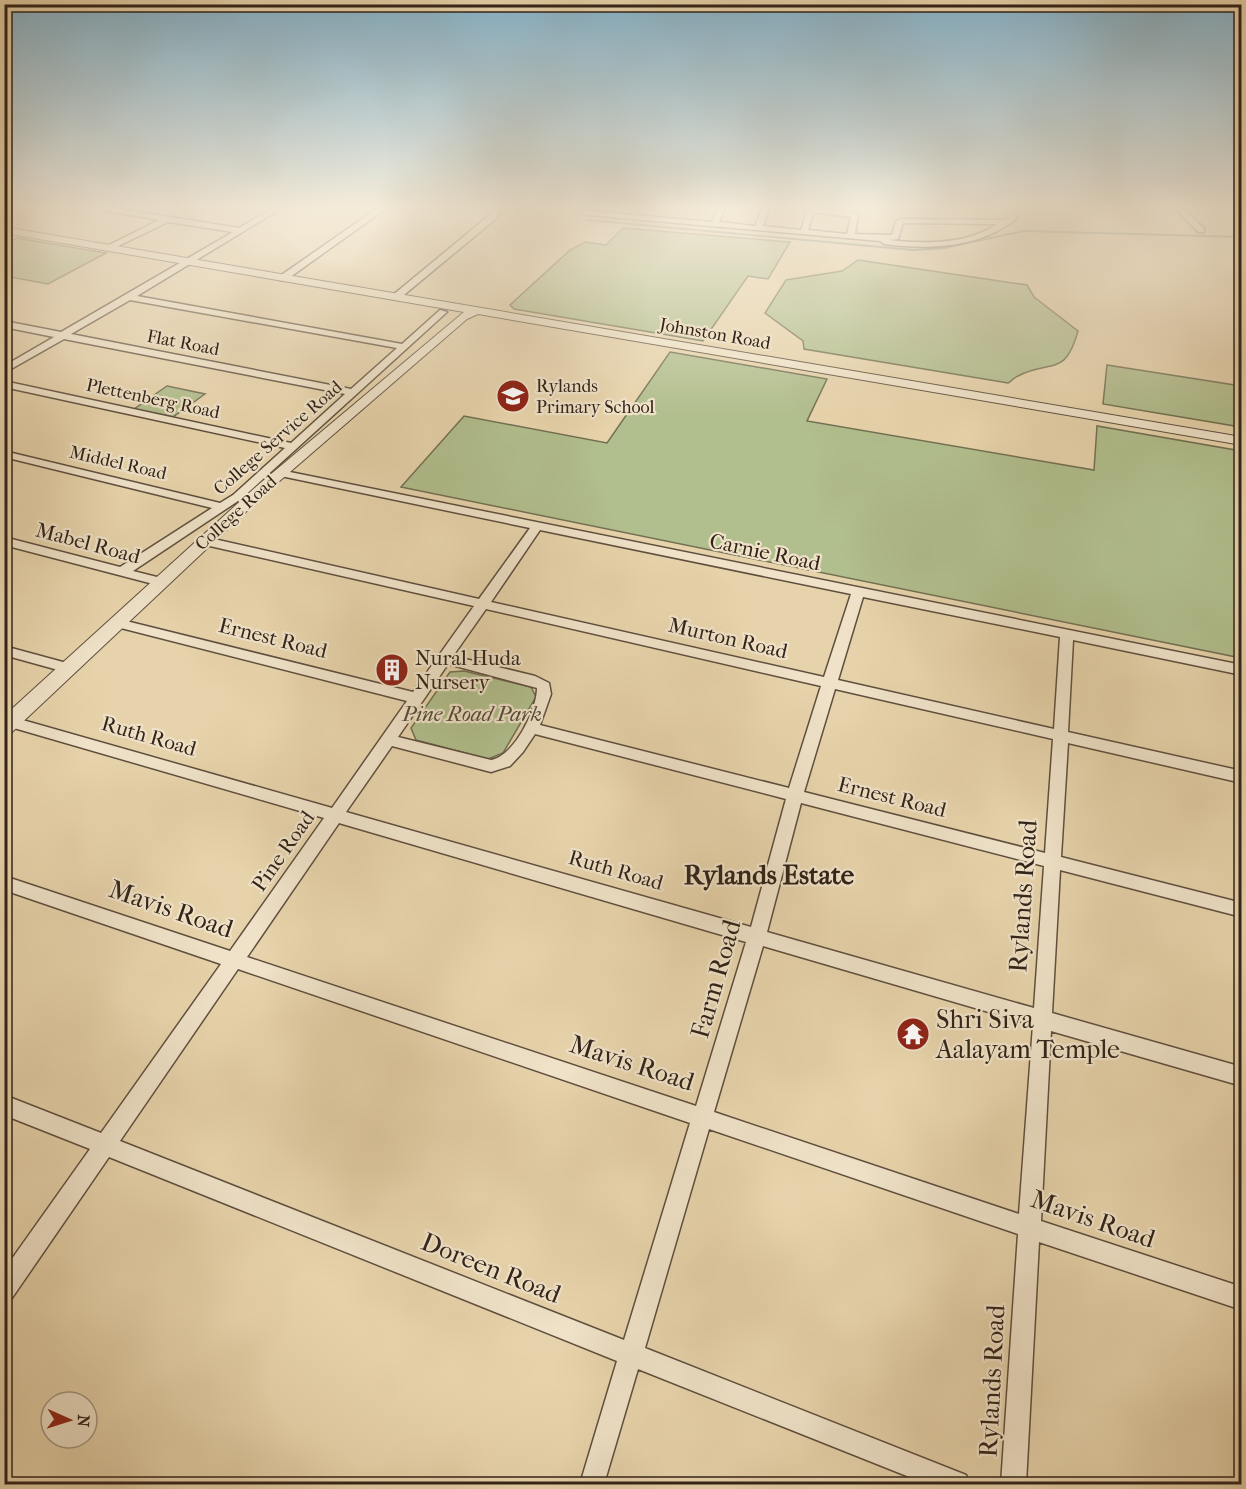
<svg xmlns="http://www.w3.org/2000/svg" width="1246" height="1489" font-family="'IM FELL French Canon',serif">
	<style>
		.green { fill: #b1be8d; stroke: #727053; stroke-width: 1.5 }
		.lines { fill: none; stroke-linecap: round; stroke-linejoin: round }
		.stream { stroke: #6f7c70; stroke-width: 2 }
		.minor-casing { stroke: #5f4f3e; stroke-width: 3 }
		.tertiary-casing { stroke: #5f4f3e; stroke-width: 2 }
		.minor { fill: #efe2c8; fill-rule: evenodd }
		.tertiary { fill: #efe2c8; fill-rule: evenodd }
		.labels { text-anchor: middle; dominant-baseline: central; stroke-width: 4.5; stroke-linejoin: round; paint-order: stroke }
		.far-street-label { font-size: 18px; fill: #322319; stroke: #efe2c8 }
		.far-poi-label { font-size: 18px; fill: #322319; stroke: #efe2c8; text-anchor: start }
		.street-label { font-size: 21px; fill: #322319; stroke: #efe2c8 }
		.poi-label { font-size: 21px; fill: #322319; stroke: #efe2c8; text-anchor: start }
		.park-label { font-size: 21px; font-style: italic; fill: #524a36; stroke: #efe2c8 }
		.near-street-label { font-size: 26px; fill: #322319; stroke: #efe2c8 }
		.near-poi-label { font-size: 26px; fill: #322319; stroke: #efe2c8; text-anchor: start }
		.district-label { font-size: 27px; font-weight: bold; fill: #322319; stroke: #efe2c8 }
	</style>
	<rect width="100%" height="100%" fill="#e7d3ab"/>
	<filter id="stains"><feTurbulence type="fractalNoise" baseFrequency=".00333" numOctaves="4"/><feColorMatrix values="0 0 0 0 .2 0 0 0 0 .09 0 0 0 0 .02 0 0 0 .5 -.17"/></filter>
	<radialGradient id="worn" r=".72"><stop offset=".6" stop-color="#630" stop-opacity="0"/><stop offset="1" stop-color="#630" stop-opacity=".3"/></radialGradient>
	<g class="green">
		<polygon points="623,228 790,242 768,279 748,276 703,341 514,309 510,305 570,250 585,242 606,245"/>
		<polygon points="17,238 106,253 48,284 5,276 5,244"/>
		<path d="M 858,260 L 1027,285 L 1034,297 L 1078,331 C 1065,378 1051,359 1018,376 C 1013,378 1011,382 1008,383 L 804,349 L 803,341 L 765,313 L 786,280 L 842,271 Z"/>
		<polygon points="670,352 827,379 807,421 1094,470 1097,426 1241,451 1241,658 401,487 464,416 607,443"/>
		<polygon points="1107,365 1241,386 1241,427 1103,404"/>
		<polygon points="167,386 205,394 173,417 134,409"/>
		<polygon points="464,671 531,687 536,697 503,753 488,759 416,740 411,728 450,672"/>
	</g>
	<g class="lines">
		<polyline class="stream" points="588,220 913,250 944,248 1024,231 1242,237"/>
		<g class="minor-casing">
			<g id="minor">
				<path d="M 74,205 L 94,205 L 239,228 L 278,205 L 287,205 L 137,296 L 402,344 L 440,310 L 447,312 L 241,499 L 133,571 L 165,579 L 167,582 L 161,586 L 4,545 L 4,537 L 120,567 L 212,508 L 4,457 L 4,451 L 220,503 L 233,495 L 285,448 L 4,387 L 4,381 L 291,443 L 345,394 L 64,339 L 4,373 L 4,366 L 54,337 L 4,327 L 4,321 L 61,332 L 233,232 L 168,222 L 110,250 L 106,248 L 107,246 L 159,220 ZM 130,300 L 397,348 L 351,389 L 71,334 Z"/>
				<polygon points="382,205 391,205 286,280 280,280 280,276"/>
				<polygon points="493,205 524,205 499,212 498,217 399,299 393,299 393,295 491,214"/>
				<path d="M 565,205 L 576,205 L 588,211 L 712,222 L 719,205 L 726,205 L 719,222 L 755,226 L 762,209 L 755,205 L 766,205 L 770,208 L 763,226 L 801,230 L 807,211 C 823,205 842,210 858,214 L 855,234 L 892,235 L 896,221 L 900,219 L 1005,220 L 1009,217 L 1002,205 L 1009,205 L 1017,218 C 981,248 929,250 884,244 L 880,241 L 587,215 ZM 819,213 L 851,217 L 847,234 L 808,230 L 813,214 ZM 903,223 L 997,224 C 967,245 923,244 889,240 L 898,239 Z"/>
				<polygon points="1172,205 1180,205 1204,228 1204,232 1198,232"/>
				<path d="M 280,470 L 1242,665 L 1242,675 L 1073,640 L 1068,732 L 1242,771 L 1242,783 L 1068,743 L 1061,857 L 1242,903 L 1242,917 L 1060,870 L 1052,1013 L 1242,1067 L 1242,1086 L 1051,1031 L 1041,1221 L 1242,1287 L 1242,1310 L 1039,1242 L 1026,1484 L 1001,1484 L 1018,1234 L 709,1129 L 645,1348 L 966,1475 L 970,1484 L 927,1484 L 638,1369 L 604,1484 L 580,1484 L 617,1361 L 109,1157 L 12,1298 L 4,1301 L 4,1270 L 90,1149 L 4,1115 L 4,1095 L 101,1133 L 221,964 L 4,890 L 4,876 L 230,951 L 324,818 L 7,726 L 5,722 L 7,718 L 12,717 L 332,808 L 407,701 L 113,626 L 111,623 L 113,620 L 118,619 L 413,692 L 474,606 L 201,544 L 201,538 L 205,537 L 479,599 L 530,528 L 276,475 L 274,473 ZM 540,530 L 851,594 L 824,677 L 491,602 ZM 863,597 L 1060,637 L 1054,729 L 838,680 ZM 486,609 L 821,686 L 789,788 L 540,725 L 551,694 L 549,683 L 535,676 L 453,656 ZM 448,664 L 537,688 C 537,710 514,756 491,760 L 398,737 ZM 835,689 L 1053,739 L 1045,853 L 804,792 ZM 535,734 L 786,799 L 751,927 L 346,812 L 392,746 L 491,772 L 510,766 L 523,752 ZM 801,803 L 1044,866 L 1034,1008 L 767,932 ZM 339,823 L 746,942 L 696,1106 L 247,957 ZM 763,946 L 1033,1025 L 1019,1214 L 714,1112 ZM 238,969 L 690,1123 L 624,1340 L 120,1141 Z"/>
				<polygon points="4,646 74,665 76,668 69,673 4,655"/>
			</g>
		</g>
		<g class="tertiary-casing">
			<polygon id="tertiary" points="4,227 1242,437 1242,445 478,314 467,319 268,491 11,733 4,735 4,716 258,485 464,312 4,233"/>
		</g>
		<use href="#minor" class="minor"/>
		<use href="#tertiary" class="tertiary"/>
	</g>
	<linearGradient id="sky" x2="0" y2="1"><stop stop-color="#87b6cf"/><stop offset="0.5" stop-color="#f4ebd9"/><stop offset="1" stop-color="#f4ebd9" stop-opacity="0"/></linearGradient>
	<rect width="1246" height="414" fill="url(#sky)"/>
	<defs>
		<g id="school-disc" transform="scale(1.725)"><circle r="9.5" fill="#8f2418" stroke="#efe2c8"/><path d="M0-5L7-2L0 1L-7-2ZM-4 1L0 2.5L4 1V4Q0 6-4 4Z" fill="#fff"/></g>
		<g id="building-disc" transform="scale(1.725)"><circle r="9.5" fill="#8f2418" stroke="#efe2c8"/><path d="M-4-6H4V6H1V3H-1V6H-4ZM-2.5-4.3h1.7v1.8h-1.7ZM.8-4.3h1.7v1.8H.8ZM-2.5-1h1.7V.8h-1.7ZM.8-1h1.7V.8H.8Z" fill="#fff"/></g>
		<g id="temple-disc" transform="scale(1.725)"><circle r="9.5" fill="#8f2418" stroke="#efe2c8"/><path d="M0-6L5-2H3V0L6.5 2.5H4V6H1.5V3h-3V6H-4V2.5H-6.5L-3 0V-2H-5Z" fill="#fff"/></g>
	</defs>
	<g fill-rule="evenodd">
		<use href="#school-disc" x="513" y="396"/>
		<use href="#building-disc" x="392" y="670"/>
		<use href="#temple-disc" x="913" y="1034"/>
	</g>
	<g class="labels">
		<g class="far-street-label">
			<text transform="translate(715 334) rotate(10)">Johnston Road</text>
			<text transform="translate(183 343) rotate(11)">Flat Road</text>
			<text transform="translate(153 399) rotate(12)">Plettenberg Road</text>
			<text transform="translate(278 438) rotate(-41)">College Service Road</text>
			<text transform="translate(118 463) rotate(13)">Middel Road</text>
			<text transform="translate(236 513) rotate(-42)">College Road</text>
		</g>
		<g class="far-poi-label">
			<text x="536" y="386">Rylands<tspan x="536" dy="21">Primary School</tspan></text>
		</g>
		<g class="street-label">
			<text transform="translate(88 543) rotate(15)">Mabel Road</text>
			<text transform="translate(765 552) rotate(12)">Carnie Road</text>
			<text transform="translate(273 638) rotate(14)">Ernest Road</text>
			<text transform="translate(728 638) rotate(13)">Murton Road</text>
			<text transform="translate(149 736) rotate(16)">Ruth Road</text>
			<text transform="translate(892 797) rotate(14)">Ernest Road</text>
			<text transform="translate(283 851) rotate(-55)">Pine Road</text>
			<text transform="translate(616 870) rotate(16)">Ruth Road</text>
		</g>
		<g class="poi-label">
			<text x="415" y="658">Nural Huda<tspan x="415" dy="24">Nursery</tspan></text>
		</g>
		<g class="park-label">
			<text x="472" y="714">Pine Road Park</text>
		</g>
		<g class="near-street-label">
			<text transform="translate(1023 896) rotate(-86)">Rylands Road</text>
			<text transform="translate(171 909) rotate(19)">Mavis Road</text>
			<text transform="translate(716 979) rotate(-74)">Farm Road</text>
			<text transform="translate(632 1063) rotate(18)">Mavis Road</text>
			<text transform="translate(1093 1219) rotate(19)">Mavis Road</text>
			<text transform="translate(491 1268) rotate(22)">Doreen Road</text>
			<text transform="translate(992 1381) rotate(-87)">Rylands Road</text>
		</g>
		<g class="near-poi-label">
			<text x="936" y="1019">Shri Siva<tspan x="936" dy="30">Aalayam Temple</tspan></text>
		</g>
		<g class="district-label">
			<text x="769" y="875">Rylands Estate</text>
		</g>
	</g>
	<rect width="1246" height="1489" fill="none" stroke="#e7d3ab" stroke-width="24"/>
	<rect x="6" y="6" width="1234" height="1477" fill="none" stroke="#322319" stroke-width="3"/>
	<rect x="12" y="12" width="1222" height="1465" fill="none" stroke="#322319" stroke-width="1.5"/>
	<g transform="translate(69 1420) rotate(93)"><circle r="28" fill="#efe2c8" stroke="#a39682" stroke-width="1.5"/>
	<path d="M0-4.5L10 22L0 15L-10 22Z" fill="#8f2418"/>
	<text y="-9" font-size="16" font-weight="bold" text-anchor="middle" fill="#322319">N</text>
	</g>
	<rect width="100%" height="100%" filter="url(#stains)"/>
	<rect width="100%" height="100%" fill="url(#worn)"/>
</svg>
